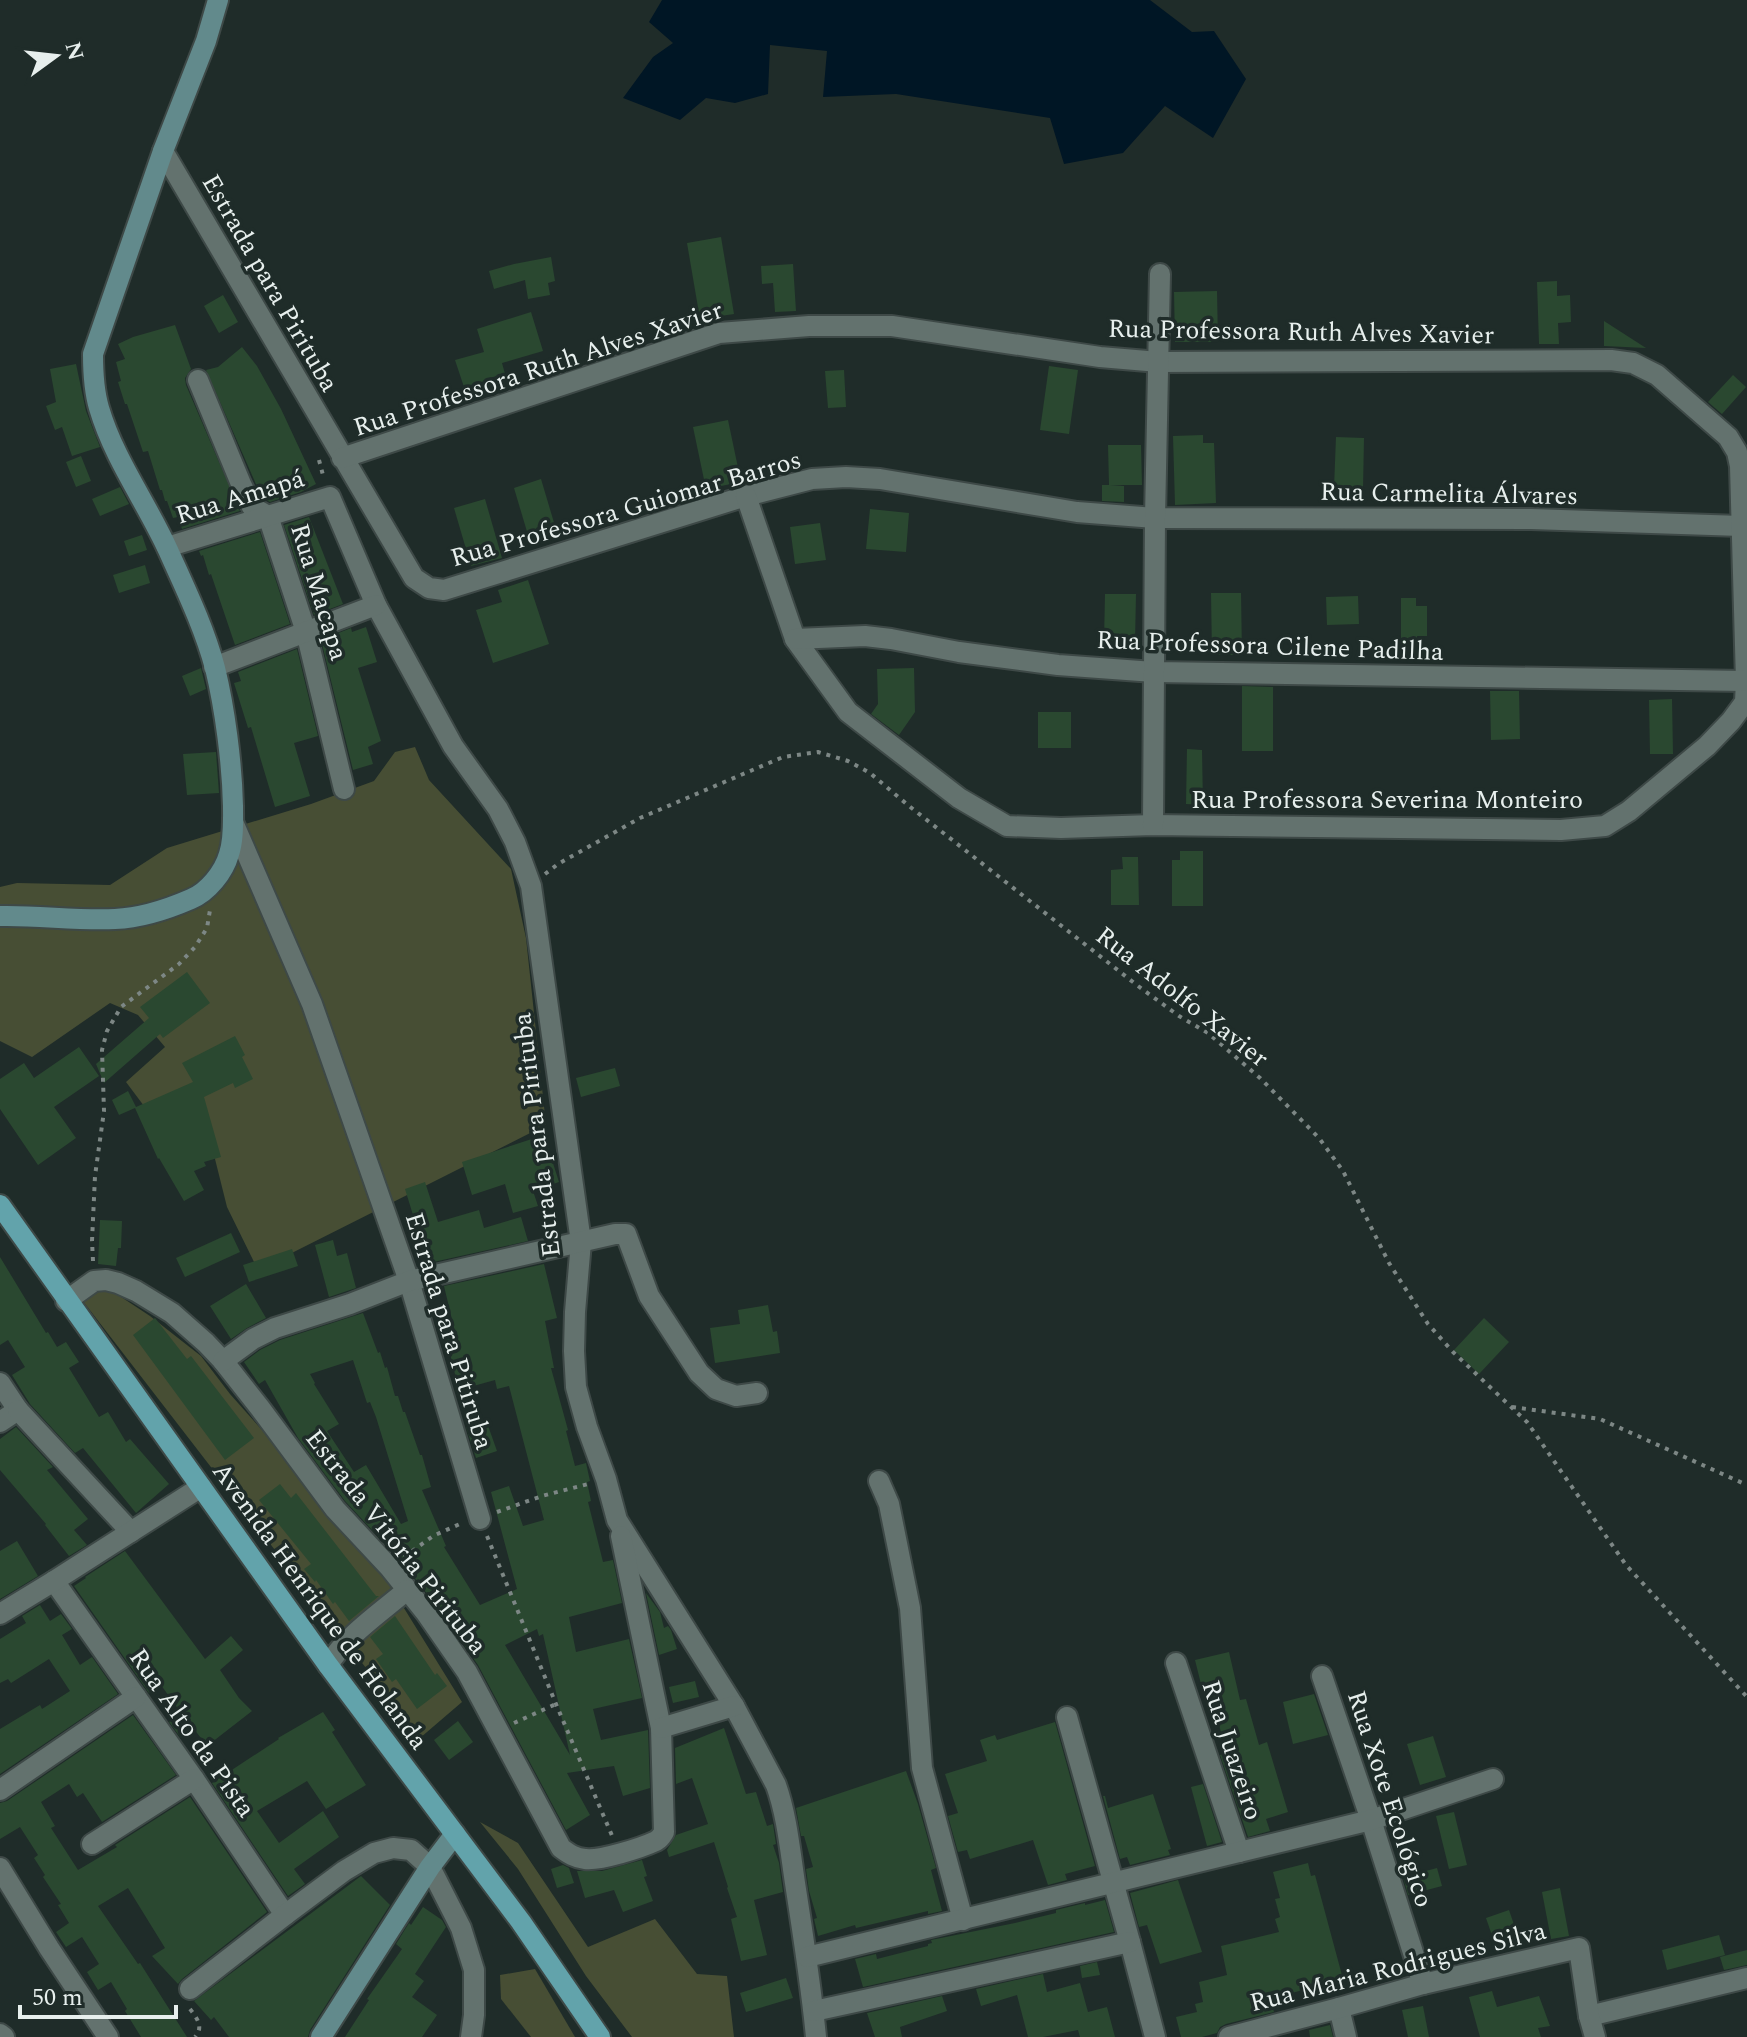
<svg xmlns="http://www.w3.org/2000/svg" width="1747" height="2037" font-family="Spectral,serif">
	<style>
		.green { fill: #474e34 }
		.water { fill: #001625 }
		.building { fill: #2a4830; fill-rule: evenodd }
		.lines { fill: none; stroke-linecap: round; stroke-linejoin: round }
		.street-casing { stroke: #3e4947; stroke-width: 24 }
		.secondary-casing { stroke: #3e4947; stroke-width: 24 }
		.primary-casing { stroke: #3e4947; stroke-width: 24 }
		.path { stroke: #7d8785; stroke-width: 4; stroke-dasharray: 4 6; stroke-linecap: butt }
		.street { stroke: #63726e; stroke-width: 20 }
		.secondary { stroke: #628a8c; stroke-width: 20 }
		.primary { stroke: #62a3ab; stroke-width: 20 }
		.labels { text-anchor: middle; dominant-baseline: central; stroke-width: 7; stroke-linejoin: round; paint-order: stroke }
		.street-label { font-size: 26px; fill: #e7efed; stroke: #1f2c29 }
	</style>
	<rect width="100%" height="100%" fill="#1f2c29"/>
	<g class="green">
		<polygon points="415,747 429,780 511,869 526,938 546,1125 258,1270 227,1207 199,1095 150,1114 126,1082 165,1047 138,1015 110,1003 32,1057 0,1041 0,887 17,883 110,885 167,848 311,804 374,781 395,752"/>
		<polygon points="100,1283 150,1316 201,1356 230,1394 284,1455 333,1523 386,1579 462,1702 420,1738 82,1300"/>
		<polygon points="480,1822 518,1843 588,1947 655,1919 697,1974 727,1976 734,2037 632,2037 586,1976 518,1869"/>
		<polygon points="535,1969 575,2037 531,2037 501,1999 500,1975"/>
	</g>
	<polygon class="water" points="662,0 1150,0 1192,32 1214,31 1246,79 1213,138 1165,106 1123,153 1064,164 1050,118 896,94 823,97 827,51 770,45 768,94 735,103 706,98 680,120 623,98 653,57 673,43 649,22"/>
	<g class="building">
		<polygon points="721,237 734,314 700,319 687,243"/>
		<polygon points="551,257 555,281 548,283 550,295 528,299 525,280 494,289 489,271 514,264"/>
		<polygon points="793,264 796,311 775,312 773,283 762,284 761,266"/>
		<polygon points="1557,281 1557,296 1570,295 1571,322 1558,323 1559,344 1539,344 1537,282"/>
		<polygon points="1217,291 1218,342 1175,342 1174,292"/>
		<polygon points="223,295 238,322 219,333 204,306"/>
		<polygon points="531,312 543,351 502,363 505,374 485,379 487,384 465,390 455,360 484,352 477,329"/>
		<polygon points="1604,321 1646,348 1604,346"/>
		<polygon points="175,325 191,369 185,378 186,385 240,511 182,529 178,517 173,518 167,501 165,501 162,490 160,490 148,451 143,452 127,404 125,404 118,382 121,381 116,362 125,359 118,344 133,337"/>
		<polygon points="242,347 257,366 281,409 316,484 301,492 270,502 262,498 206,370 218,367"/>
		<polygon points="76,364 86,411 100,447 72,456 62,427 55,430 46,406 56,402 50,369"/>
		<polygon points="1049,366 1078,370 1069,434 1040,430"/>
		<polygon points="844,370 846,407 828,408 825,371"/>
		<polygon points="1733,375 1746,387 1722,414 1708,402"/>
		<polygon points="728,420 741,482 706,489 693,427"/>
		<polygon points="1203,435 1203,443 1214,443 1216,503 1175,505 1173,436"/>
		<polygon points="1336,437 1364,438 1363,489 1334,488"/>
		<polygon points="1108,445 1141,445 1142,485 1110,485 1124,486 1124,502 1102,501 1102,485 1109,485"/>
		<polygon points="81,456 91,481 76,487 66,462"/>
		<polygon points="541,479 558,536 531,545 514,488"/>
		<polygon points="120,487 129,504 100,516 92,499"/>
		<polygon points="485,499 502,558 471,566 454,508"/>
		<polygon points="870,509 909,513 906,552 866,549"/>
		<polygon points="309,517 343,604 314,615 284,525"/>
		<polygon points="820,523 826,560 795,564 790,527"/>
		<polygon points="260,532 290,624 235,645 211,574 209,575 203,555 201,556 199,551"/>
		<polygon points="142,535 147,550 129,556 124,541"/>
		<polygon points="145,565 150,583 119,593 113,575"/>
		<polygon points="528,580 549,644 493,663 476,610 502,602 498,590"/>
		<polygon points="1211,593 1241,593 1242,655 1212,655"/>
		<polygon points="1105,594 1136,594 1135,642 1104,641"/>
		<polygon points="1358,596 1359,624 1327,625 1326,597"/>
		<polygon points="1401,598 1416,598 1416,606 1427,606 1427,636 1417,636 1417,646 1401,646"/>
		<polygon points="366,627 377,662 358,668 381,741 368,747 373,764 353,770 321,640 351,628 352,632"/>
		<polygon points="297,649 318,736 294,743 310,796 275,807 251,727 248,728 234,683 241,681 238,672"/>
		<polygon points="201,668 206,689 190,696 182,676"/>
		<polygon points="914,668 915,712 899,735 871,714 878,704 877,669"/>
		<polygon points="1242,686 1273,687 1273,751 1242,751"/>
		<polygon points="1490,691 1519,691 1520,739 1491,740"/>
		<polygon points="1672,699 1673,754 1650,754 1649,700"/>
		<rect x="1038" y="712" width="33" height="36"/>
		<polygon points="1187,749 1202,750 1203,805 1186,804"/>
		<polygon points="216,752 219,793 187,795 183,754"/>
		<polygon points="1180,851 1203,851 1203,906 1172,906 1172,860 1180,860"/>
		<polygon points="1122,857 1138,857 1139,905 1111,905 1111,870 1123,869"/>
		<polygon points="187,972 210,1003 163,1038 160,1034 104,1083 96,1064 149,1018 140,1007"/>
		<polygon points="235,1036 245,1055 242,1057 253,1079 235,1088 233,1083 204,1097 221,1157 204,1162 206,1166 194,1171 204,1190 184,1201 159,1158 158,1159 135,1108 119,1115 112,1100 128,1091 136,1107 193,1082 182,1063"/>
		<polygon points="79,1047 99,1076 54,1107 76,1138 38,1165 0,1109 0,1079 24,1063 34,1078"/>
		<polygon points="615,1068 620,1086 581,1097 576,1078"/>
		<polygon points="544,1135 559,1182 533,1191 538,1206 513,1213 505,1184 472,1195 462,1162"/>
		<polygon points="425,1182 438,1222 479,1210 484,1228 521,1217 528,1241 429,1263 423,1243 417,1245 412,1229 417,1228 405,1189"/>
		<polygon points="100,1220 122,1221 121,1248 118,1248 116,1266 98,1264"/>
		<polygon points="231,1233 240,1252 185,1277 176,1258"/>
		<polygon points="333,1240 337,1256 347,1253 356,1288 329,1297 315,1245"/>
		<polygon points="292,1249 298,1266 249,1282 243,1265"/>
		<polygon points="0,1257 46,1333 48,1332 57,1347 66,1342 79,1362 69,1368 99,1417 108,1412 126,1442 130,1439 169,1484 136,1513 83,1448 75,1453 30,1404 12,1375 25,1367 8,1340 0,1345"/>
		<path d="M 544,1264 L 557,1318 L 545,1321 L 554,1368 L 551,1368 L 568,1430 L 566,1431 L 575,1466 L 586,1463 L 590,1481 L 587,1482 L 591,1501 L 588,1502 L 603,1562 L 613,1560 L 622,1603 L 569,1617 L 576,1652 L 629,1639 L 642,1698 L 593,1709 L 601,1740 L 648,1730 L 650,1788 L 623,1796 L 614,1766 L 567,1773 L 590,1815 L 566,1830 L 478,1665 L 437,1606 L 400,1560 L 345,1501 L 298,1438 L 265,1380 L 259,1384 L 244,1362 L 260,1350 L 280,1340 L 363,1313 L 378,1353 L 380,1352 L 385,1368 L 387,1367 L 395,1396 L 398,1396 L 403,1412 L 405,1412 L 420,1455 L 422,1455 L 431,1487 L 422,1490 L 446,1546 L 444,1547 L 480,1605 L 517,1589 L 491,1492 L 509,1486 L 523,1526 L 544,1520 L 509,1386 L 497,1389 L 495,1380 L 459,1390 L 445,1334 L 455,1332 L 444,1286 ZM 353,1360 L 367,1403 L 370,1402 L 376,1417 L 408,1521 L 401,1524 L 366,1465 L 354,1472 L 327,1431 L 339,1424 L 314,1384 L 315,1383 L 310,1374 ZM 537,1629 L 539,1636 L 543,1634 L 570,1755 L 505,1645 Z"/>
		<polygon points="246,1284 266,1318 247,1328 231,1339 210,1306"/>
		<polygon points="768,1305 773,1332 777,1331 780,1353 715,1363 710,1328 740,1324 738,1310"/>
		<polygon points="155,1318 187,1359 191,1356 254,1438 225,1460 133,1335"/>
		<polygon points="1484,1318 1509,1342 1479,1374 1454,1350"/>
		<polygon points="486,1420 497,1451 476,1458 466,1427"/>
		<polygon points="16,1427 53,1467 47,1470 88,1519 74,1530 87,1545 69,1556 45,1525 46,1524 0,1470 0,1439"/>
		<polygon points="280,1484 291,1498 296,1493 376,1596 379,1596 349,1621 335,1602 333,1604 316,1580 315,1582 304,1569 311,1564 259,1500"/>
		<polygon points="17,1541 38,1576 0,1599 0,1551"/>
		<polygon points="125,1551 205,1659 231,1636 243,1650 220,1670 239,1698 252,1711 207,1746 194,1729 181,1738 169,1722 181,1713 161,1685 149,1693 74,1586 86,1578 85,1577"/>
		<polygon points="646,1593 660,1612 664,1628 668,1626 671,1630 677,1649 659,1655"/>
		<polygon points="40,1605 50,1621 61,1614 72,1629 62,1635 80,1665 92,1657 118,1694 0,1774 0,1729 40,1705 42,1709 70,1691 49,1659 11,1683 8,1679 0,1683 0,1639 26,1623 22,1616"/>
		<polygon points="395,1616 435,1675 437,1673 447,1686 417,1709 396,1679 392,1682 376,1659 383,1654 370,1637"/>
		<polygon points="1229,1652 1240,1700 1246,1699 1259,1745 1267,1742 1288,1812 1266,1819 1270,1831 1248,1837 1220,1755 1227,1753 1208,1687 1202,1688 1195,1660"/>
		<polygon points="695,1681 699,1697 673,1703 669,1687"/>
		<polygon points="1314,1694 1328,1735 1293,1744 1283,1702"/>
		<polygon points="323,1712 335,1730 332,1732 366,1785 326,1809 307,1781 257,1811 279,1843 323,1811 339,1837 294,1869 305,1884 288,1896 212,1783 279,1739 278,1738"/>
		<polygon points="133,1715 176,1775 102,1822 83,1793 77,1797 69,1784 41,1802 55,1826 51,1828 78,1870 117,1847 115,1845 190,1797 267,1912 182,1979 178,1984 152,1956 165,1948 128,1888 98,1906 138,1964 140,1963 187,2037 141,2037 125,2011 127,2009 111,1982 98,1990 87,1972 99,1964 82,1937 66,1947 56,1932 69,1923 58,1905 61,1904 43,1877 45,1875 34,1858 38,1855 20,1827 0,1839 0,1803 7,1801"/>
		<polygon points="458,1721 473,1742 449,1760 434,1740"/>
		<polygon points="1055,1722 1095,1866 1065,1874 1067,1880 1048,1885 1033,1840 970,1859 967,1850 958,1852 948,1816 958,1813 945,1774 987,1761 980,1740 995,1735 997,1740"/>
		<polygon points="724,1728 746,1794 756,1792 767,1826 773,1824 776,1844 773,1845 779,1863 783,1892 754,1900 767,1955 741,1961 731,1919 737,1917 727,1888 728,1887 714,1842 669,1857 667,1850 676,1835 708,1824 692,1778 676,1784 675,1748"/>
		<polygon points="1433,1736 1446,1777 1420,1785 1407,1744"/>
		<polygon points="906,1771 918,1804 936,1868 931,1870 942,1911 928,1914 928,1911 856,1928 855,1925 818,1936 814,1919 817,1918 809,1891 806,1869 813,1867 804,1836 801,1836 796,1808"/>
		<polygon points="1203,1784 1222,1842 1207,1846 1191,1787"/>
		<polygon points="1153,1794 1171,1849 1168,1850 1170,1855 1130,1865 1127,1857 1120,1859 1103,1796 1105,1796 1108,1808"/>
		<polygon points="1454,1812 1467,1865 1449,1869 1436,1816"/>
		<polygon points="642,1860 647,1876 644,1877 653,1901 623,1912 614,1890 585,1898 577,1871 602,1871"/>
		<polygon points="1308,1863 1311,1876 1315,1875 1343,1979 1270,1999 1274,2012 1226,2024 1220,2027 1217,2033 1202,2037 1181,2037 1176,2017 1197,2012 1195,2004 1203,2002 1199,1982 1227,1975 1221,1946 1279,1932 1275,1919 1280,1917 1275,1899 1280,1898 1273,1872"/>
		<polygon points="563,1865 569,1868 574,1883 557,1888 551,1869"/>
		<polygon points="1437,1868 1442,1886 1408,1895 1403,1877"/>
		<polygon points="361,1876 390,1905 310,2030 308,2037 229,2037 214,2017 211,2020 194,2001"/>
		<polygon points="1178,1880 1202,1952 1160,1964 1147,1925 1139,1927 1130,1893"/>
		<polygon points="1560,1888 1569,1936 1551,1939 1542,1892"/>
		<polygon points="1105,1900 1114,1932 863,1987 855,1959 876,1954 877,1959 928,1946 928,1944 932,1943 931,1940 1015,1923 1056,1913 1056,1910 1085,1903 1085,1905"/>
		<polygon points="423,1907 442,1920 446,1927 415,1974 424,1981 412,1997 437,2015 422,2037 345,2037 369,2000 367,1999 402,1949 396,1944 409,1923 411,1925"/>
		<polygon points="1509,1910 1521,1945 1498,1953 1486,1918"/>
		<polygon points="1719,1935 1725,1955 1667,1970 1662,1950"/>
		<polygon points="1747,1950 1747,1965 1724,1970 1720,1957"/>
		<polygon points="1097,1962 1100,1975 1082,1978 1080,1966"/>
		<polygon points="1043,1974 1047,1992 1080,1983 1088,2012 1107,2007 1115,2037 1080,2037 1078,2030 1043,2037 1028,2037 1017,1995 981,2006 976,1989"/>
		<polygon points="786,1978 793,1998 746,2012 740,1993"/>
		<polygon points="1492,1991 1497,2007 1539,1996 1550,2026 1538,2028 1541,2037 1480,2037 1469,1997"/>
		<polygon points="942,1996 947,2011 900,2027 902,2037 875,2037 867,2013"/>
		<polygon points="1423,2006 1429,2037 1408,2037 1402,2010"/>
		<polygon points="1330,2025 1333,2037 1310,2037 1309,2030"/>
	</g>
	<g class="lines">
		<g class="street-casing">
			<g id="street">
				<polyline points="163,151 414,578 429,588 444,590 746,496 812,479 846,477 880,479 1077,512 1155,518 1531,519 1741,526"/>
				<polyline points="198,380 241,484 252,507 268,516 306,632 344,789"/>
				<polyline points="342,458 719,333 809,326 892,326 1100,357 1159,362 1611,360 1633,363 1657,375 1728,437 1737,452 1740,466 1746,681 1745,702 1731,721 1707,746 1629,811 1605,826 1561,830 1153,825 1061,828 1007,826 959,798 848,712 795,639 746,496"/>
				<path d="M 167,547 L 330,497 L 376,605 L 453,746 L 498,809 L 515,842 L 531,886 L 581,1242 L 575,1312 L 574,1351 L 576,1387 L 587,1427 L 606,1479 L 617,1520 L 734,1706 L 776,1785 C 787,1816 790,1850 795,1883 C 803,1934 811,1985 816,2037"/>
				<polyline points="795,639 865,636 891,639 959,652 1058,665 1154,672 1746,681"/>
				<polyline points="214,667 376,605"/>
				<polyline points="233,822 312,1004 409,1281 480,1519"/>
				<polyline points="1153,825 1155,518 1160,274"/>
				<path d="M 66,1301 L 94,1281 L 106,1280 L 118,1283 L 136,1291 L 172,1313 L 206,1343 L 223,1361 L 260,1408 L 335,1509 L 390,1568 L 426,1613 L 467,1672 L 561,1848 C 569,1854 575,1858 585,1859 C 600,1861 641,1848 656,1841 C 661,1838 661,1837 664,1832 L 661,1728 L 621,1536"/>
				<polyline points="223,1361 253,1339 275,1328 350,1304 409,1281 615,1234 626,1234 649,1296 699,1373 716,1389 736,1396 757,1393"/>
				<polyline points="0,1383 18,1410 0,1422"/>
				<polyline points="18,1410 131,1532"/>
				<polyline points="879,1481 889,1504 910,1608 922,1768 963,1920"/>
				<polyline points="54,1581 194,1779 285,1915"/>
				<polyline points="0,1614 54,1581 201,1487"/>
				<polyline points="1176,1663 1239,1852"/>
				<path d="M 328,1665 C 347,1635 380,1613 407,1590"/>
				<polyline points="1322,1676 1371,1820 1423,1984"/>
				<polyline points="1067,1717 1130,1942 1155,2037"/>
				<polyline points="661,1728 734,1706"/>
				<polyline points="0,1790 136,1697"/>
				<polyline points="92,1844 194,1779"/>
				<polyline points="0,1868 49,1948 108,2037"/>
				<polyline points="807,1957 1371,1820 1493,1779"/>
				<polyline points="190,1989 285,1915 344,1871 374,1853 393,1848 411,1850 430,1867 461,1928 474,1970 474,2015 471,2037"/>
				<polyline points="1339,2008 1346,2037"/>
				<polyline points="814,2011 1130,1942"/>
				<polyline points="1589,2016 1747,1978"/>
				<polyline points="0,2034 4,2037"/>
				<polyline points="1229,2037 1339,2008 1423,1984 1579,1948 1589,2016 1595,2037"/>
			</g>
		</g>
		<g class="secondary-casing">
			<g id="secondary">
				<path d="M 0,916 C 38,915 78,921 115,919 C 140,918 168,909 191,899 C 208,892 224,872 229,854 C 234,839 233,821 233,806 C 232,763 225,709 215,668 C 204,627 185,588 168,550 C 146,502 114,459 99,408 C 94,391 93,372 93,354 L 163,151 L 206,41 L 218,0"/>
				<polyline points="321,2037 430,1867 455,1834"/>
			</g>
		</g>
		<g class="primary-casing">
			<polyline id="primary" points="0,1205 328,1665 521,1922 600,2037"/>
		</g>
		<g class="path">
			<polyline points="319,460 324,479"/>
			<polyline points="545,874 558,864 640,818 783,757 818,752 848,761 870,773 909,806 1138,986 1179,1016 1208,1033 1260,1078 1319,1138 1343,1171 1389,1263 1428,1324 1453,1352 1527,1422 1626,1565 1747,1697"/>
			<polyline points="93,1261 92,1241 95,1176 104,1111 102,1050 107,1031 121,1007 179,964 195,947 207,928 210,910"/>
			<polyline points="1512,1407 1600,1419 1747,1485"/>
			<polyline points="497,1512 542,1496 588,1484"/>
			<polyline points="487,1536 556,1704 613,1838"/>
			<polyline points="404,1557 433,1536 462,1523"/>
			<polyline points="514,1723 556,1704"/>
			<path d="M 190,2009 C 197,2018 204,2027 195,2037"/>
		</g>
		<use href="#street" class="street"/>
		<use href="#secondary" class="secondary"/>
		<use href="#primary" class="primary"/>
	</g>
	<g class="labels">
		<g class="street-label">
			<text transform="translate(270 283) rotate(60)">Estrada para Pirituba</text>
			<text transform="translate(1301 332) rotate(1)">Rua Professora Ruth Alves Xavier</text>
			<text transform="translate(538 369) rotate(-18)">Rua Professora Ruth Alves Xavier</text>
			<text transform="translate(1449 494) rotate(1)">Rua Carmelita Álvares</text>
			<text transform="translate(240 497) rotate(-17)">Rua Amapá</text>
			<text transform="translate(626 509) rotate(-16)">Rua Professora Guiomar Barros</text>
			<text transform="translate(319 592) rotate(73)">Rua Macapa</text>
			<text transform="translate(1270 646) rotate(2)">Rua Professora Cilene Padilha</text>
			<text x="1387" y="800">Rua Professora Severina Monteiro</text>
			<text transform="translate(1182 997) rotate(38)">Rua Adolfo Xavier</text>
			<text transform="translate(537 1135) rotate(-97)">Estrada para Pirituba</text>
			<text transform="translate(449 1331) rotate(73)">Estrada para Pitiruba</text>
			<text transform="translate(396 1542) rotate(52)">Estrada Vitória Pirituba</text>
			<text transform="translate(320 1606) rotate(54)">Avenida Henrique de Holanda</text>
			<text transform="translate(192 1733) rotate(55)">Rua Alto da Pista</text>
			<text transform="translate(1232 1750) rotate(72)">Rua Juazeiro</text>
			<text transform="translate(1390 1799) rotate(72)">Rua Xote Ecológico</text>
			<text transform="translate(1398 1967) rotate(-14)">Rua Maria Rodrigues Silva</text>
		</g>
	</g>
	<g transform="translate(56 56) rotate(75)" stroke="#1f2c29" stroke-width="6" paint-order="stroke">
	<path d="M0-6L14 30L0 20L-14 30Z" fill="#e7efed"/>
	<text y="-12" font-size="22" font-weight="bold" text-anchor="middle" fill="#e7efed">N</text>
	</g>
	<path d="M20 2005v12h156v-12" fill="none" stroke="#e7efed" stroke-width="4"/>
	<text x="32" y="2005" font-size="24" fill="#e7efed" stroke="#1f2c29" stroke-width="6" paint-order="stroke">50 m</text>
</svg>
